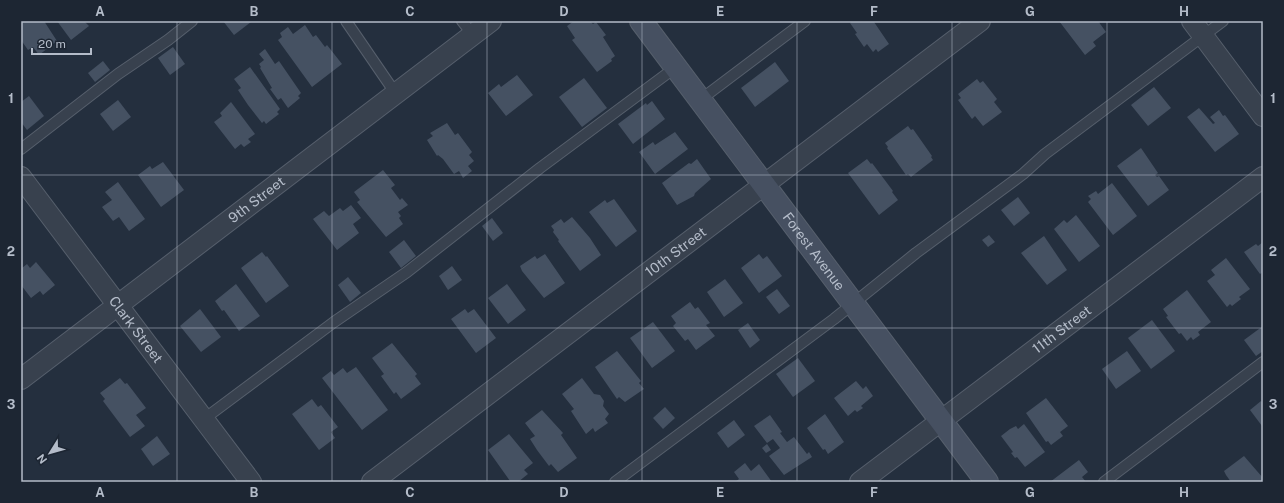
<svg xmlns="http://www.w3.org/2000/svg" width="1284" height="503" font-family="'Public Sans',sans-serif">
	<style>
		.building { fill: #455162 }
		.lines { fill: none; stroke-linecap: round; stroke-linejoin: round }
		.lane-casing { stroke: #565f6c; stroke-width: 12 }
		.street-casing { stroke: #565f6c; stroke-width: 22 }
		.secondary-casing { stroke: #565f6c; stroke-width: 24 }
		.lane { stroke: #38414e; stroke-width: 10 }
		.street { stroke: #38414e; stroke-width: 20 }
		.secondary { stroke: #465061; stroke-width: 22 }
		.grid { fill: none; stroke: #b4bcc9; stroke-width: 1; stroke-opacity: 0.55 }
		.labels { text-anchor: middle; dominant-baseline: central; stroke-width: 4; stroke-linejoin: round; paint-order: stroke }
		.street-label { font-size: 14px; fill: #b4bcc9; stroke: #1d2633 }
		.neatline { fill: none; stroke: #b4bcc9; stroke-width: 1.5 }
		.grid-label { font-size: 13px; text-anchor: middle; font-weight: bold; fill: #b4bcc9 }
	</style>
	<rect width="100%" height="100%" fill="#242f3e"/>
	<g class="building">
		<polygon points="21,21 44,21 57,41 39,55 33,47 28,50 21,40"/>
		<polygon points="57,21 84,21 89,26 71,40"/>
		<polygon points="223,21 250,21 251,22 234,35"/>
		<polygon points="574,21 590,21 593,24 596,22 606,35 603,37 615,56 611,59 612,61 597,72 572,40 575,38 567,26"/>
		<polygon points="853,21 874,22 889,44 878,52 876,49 873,52 867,44 864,47 855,34 857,33 850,23"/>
		<polygon points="1059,21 1098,21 1106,32 1093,42 1096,46 1085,55"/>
		<polygon points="305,25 313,37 316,35 325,47 327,45 342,64 312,87 278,40 282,37 280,33 288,27 293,34"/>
		<polygon points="173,47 185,64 170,75 158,58"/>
		<polygon points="265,49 275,64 279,61 301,93 298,96 300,98 288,108 281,98 278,100 270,89 272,88 260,68 261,67 259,64 264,60 259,54"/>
		<polygon points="103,61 110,70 95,82 88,73"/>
		<polygon points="775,62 789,81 755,107 741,88"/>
		<polygon points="250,67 280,109 277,112 279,114 266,124 264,121 262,123 248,105 238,90 241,88 234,79"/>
		<polygon points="517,75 533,95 506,116 488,93 499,84 501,87"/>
		<polygon points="584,78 607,108 582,127 559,97"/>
		<polygon points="977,79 980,83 983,81 997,99 994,102 1002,112 983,126 975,116 972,119 958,100 961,98 958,94"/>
		<polygon points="1154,87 1171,108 1148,126 1131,105"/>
		<polygon points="29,96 44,116 27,130 21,122 21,102"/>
		<polygon points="118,100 131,117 113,131 100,114"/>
		<polygon points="652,101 665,119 633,144 618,124 646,103 647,105"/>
		<polygon points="231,102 255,134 248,139 251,142 244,147 241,144 235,149 214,122 222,116 220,113"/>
		<polygon points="1199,108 1213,124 1215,123 1210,117 1219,110 1223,116 1225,115 1239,134 1215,152 1187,117"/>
		<polygon points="447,123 455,135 458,133 472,152 469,155 474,161 468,166 472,171 463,178 459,171 454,174 443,159 438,155 437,156 427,140 433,136 430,133"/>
		<polygon points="908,126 911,130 913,129 932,156 931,157 933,160 911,177 908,174 906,175 887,148 888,147 885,143"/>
		<polygon points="675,132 688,149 655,174 639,152 653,142 655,145"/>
		<polygon points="1141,148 1158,173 1155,175 1157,177 1159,176 1169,190 1148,206 1117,166"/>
		<polygon points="697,159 711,179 695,193 694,196 677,205 662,183 689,163 691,164"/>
		<polygon points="867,159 871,164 872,163 893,191 892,192 898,200 879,215 848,173"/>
		<polygon points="163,162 184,190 161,207 138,175 150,166 152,169"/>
		<polygon points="383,170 395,185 391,188 400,200 402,198 408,205 398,212 401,216 399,218 403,224 386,237 357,202 360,200 354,192"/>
		<polygon points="118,182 145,219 129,231 119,217 113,221 102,207 112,200 105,192"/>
		<polygon points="1112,183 1137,216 1113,235 1088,202 1091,199 1088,196 1096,191 1098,194"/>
		<polygon points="1018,197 1030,213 1014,226 1001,210"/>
		<polygon points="614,199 637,231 616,247 589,212 605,200 607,203"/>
		<polygon points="351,205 361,218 353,224 359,233 337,250 313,219 324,211 329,216 340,208 343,211"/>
		<polygon points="1076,215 1100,246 1079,262 1054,229 1064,220 1067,223"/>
		<polygon points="572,217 590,238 601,255 580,271 558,241 559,240 553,232 554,230 551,226 561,219 564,223"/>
		<polygon points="492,218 503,233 493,241 482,226"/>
		<polygon points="989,235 995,242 988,247 982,240"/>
		<polygon points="1044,236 1067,270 1047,285 1021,253"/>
		<polygon points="404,240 416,256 401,268 389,252"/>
		<polygon points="1263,242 1263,272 1260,274 1244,252 1256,244 1258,246"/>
		<polygon points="262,252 266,257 267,256 289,286 266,303 241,268"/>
		<polygon points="545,254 565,283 544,298 522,271 520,266 535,256 537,259"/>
		<polygon points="759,254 763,259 767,256 782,276 759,293 741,268"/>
		<polygon points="1226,258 1250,289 1239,297 1241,299 1232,306 1230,304 1227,307 1207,281 1215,275 1211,270"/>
		<polygon points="36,262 55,285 43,295 40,291 31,298 21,285 21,266 22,268 27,264 30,268"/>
		<polygon points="452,266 462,280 448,290 439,276"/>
		<polygon points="348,277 361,293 350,302 338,285"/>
		<polygon points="725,279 743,303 724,317 707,292"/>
		<polygon points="236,284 260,316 239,331 224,310 222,311 215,301"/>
		<polygon points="507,284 526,310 508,324 488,298"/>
		<polygon points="777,289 790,306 779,314 766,297"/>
		<polygon points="1187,290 1211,322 1198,332 1200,335 1193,340 1191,337 1187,341 1181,333 1179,334 1166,317 1168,316 1163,309"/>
		<polygon points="690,302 695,309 698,307 710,323 706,325 715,336 696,350 688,339 685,341 673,326 676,323 671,316"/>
		<polygon points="200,309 221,337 201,352 180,326"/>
		<polygon points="465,309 468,313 474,309 496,338 476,353 451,319"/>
		<polygon points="1152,320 1175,351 1151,369 1128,338"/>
		<polygon points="653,322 675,351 652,368 630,338"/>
		<polygon points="748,323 760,340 750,348 738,330"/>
		<polygon points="1263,326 1263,351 1256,356 1244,340"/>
		<polygon points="392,343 417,374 415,376 421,384 401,399 396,392 394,394 381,376 384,374 372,358"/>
		<polygon points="617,351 641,381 639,383 644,389 625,402 619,397 617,399 595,367"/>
		<polygon points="1127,351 1141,371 1116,389 1102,369"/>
		<polygon points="798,358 815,381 793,397 776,374"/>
		<polygon points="356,367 388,410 362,430 322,378 331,371 334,375 343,368 347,373"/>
		<polygon points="120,378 125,384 127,383 146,408 136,415 145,426 130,437 103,401 105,399 100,393"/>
		<polygon points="582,378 594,394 600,395 604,401 603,406 609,414 605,419 608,423 595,432 593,428 586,434 571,411 574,409 562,394"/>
		<polygon points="856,381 863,389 866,386 873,396 861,406 863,408 857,412 855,410 848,416 834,398"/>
		<polygon points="1046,398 1068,426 1060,432 1063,436 1051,445 1048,441 1046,442 1026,413"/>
		<polygon points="312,399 318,407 321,405 338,427 331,432 335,438 319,450 292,414"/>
		<polygon points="1261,401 1263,403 1262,426 1250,410"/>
		<polygon points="665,407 675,418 663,429 653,418"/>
		<polygon points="542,410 563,433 561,435 577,458 558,472 551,464 549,466 537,450 530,439 535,436 525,423"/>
		<polygon points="825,414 844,442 828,454 825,449 823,450 807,428"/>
		<polygon points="770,415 782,432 780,433 787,442 794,437 807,454 809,452 812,457 784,475 769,456 780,448 773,439 767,443 754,426"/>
		<polygon points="734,420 745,435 728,448 717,433"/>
		<polygon points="1024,424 1045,452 1025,467 1017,457 1015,458 1011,453 1013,452 1001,436 1010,429 1016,426 1018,429"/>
		<polygon points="509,434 533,463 524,470 528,474 518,482 510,481 488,450"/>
		<polygon points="157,436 170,454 153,466 141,449"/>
		<polygon points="767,444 771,450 766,453 762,448"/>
		<polygon points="1244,456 1263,478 1263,482 1231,482 1226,475 1224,471"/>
		<polygon points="1079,460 1088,472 1082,477 1086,482 1050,482"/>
		<polygon points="745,463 751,471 759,464 772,482 735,482 739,479 734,472"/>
	</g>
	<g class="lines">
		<g class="lane-casing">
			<g id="lane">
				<polyline points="346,21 396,94"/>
				<polyline points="462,21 473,35"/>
				<polyline points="700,100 805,21"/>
				<polyline points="21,149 118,74 168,40 192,21"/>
				<polyline points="204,419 334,322 407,272 540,168 676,67"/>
				<polyline points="615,482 834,319 916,253 1023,174 1045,154 1223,21"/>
				<polyline points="1104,482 1263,362"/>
			</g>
		</g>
		<g class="street-casing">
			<g id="street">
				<polyline points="1192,21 1263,116"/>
				<path id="s1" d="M 21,177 L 251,482"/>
				<path id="s2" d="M 21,379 L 491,21"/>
				<path id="s3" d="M 372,482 L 980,21"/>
				<path id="s4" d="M 860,482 L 1263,177"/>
			</g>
		</g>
		<g class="secondary-casing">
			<g id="secondary">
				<path id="s5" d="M 641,21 L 987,482"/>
			</g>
		</g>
		<use href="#lane" class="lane"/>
		<use href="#street" class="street"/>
		<use href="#secondary" class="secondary"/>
	</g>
	<path class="grid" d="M 177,21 L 177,482M 332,21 L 332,482M 487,21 L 487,482M 642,21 L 642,482M 797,21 L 797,482M 952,21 L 952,482M 1107,21 L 1107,482M 21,175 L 1263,175M 21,328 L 1263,328"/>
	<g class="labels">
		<g class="street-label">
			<text stroke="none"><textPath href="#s2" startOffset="296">9th Street</textPath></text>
			<text stroke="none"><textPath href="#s3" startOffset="381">10th Street</textPath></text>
			<text stroke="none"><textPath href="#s5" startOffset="288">Forest Avenue</textPath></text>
			<text stroke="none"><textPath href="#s4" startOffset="253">11th Street</textPath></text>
			<text stroke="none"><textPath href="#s1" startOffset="191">Clark Street</textPath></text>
		</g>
	</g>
	<rect width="1284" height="503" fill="none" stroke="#1d2633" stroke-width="44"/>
	<g transform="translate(50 453) rotate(233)" stroke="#1d2633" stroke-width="3" paint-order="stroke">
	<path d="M0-3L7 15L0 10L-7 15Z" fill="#b4bcc9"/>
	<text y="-6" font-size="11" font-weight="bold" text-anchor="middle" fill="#b4bcc9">N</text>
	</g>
	<path d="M32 48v6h59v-6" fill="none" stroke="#b4bcc9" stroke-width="2"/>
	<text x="38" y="48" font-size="12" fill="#b4bcc9" stroke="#1d2633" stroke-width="3" paint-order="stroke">20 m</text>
	<rect x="22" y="22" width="1240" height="459" class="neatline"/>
	<g class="grid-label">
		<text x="100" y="16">A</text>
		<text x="254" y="16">B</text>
		<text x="410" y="16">C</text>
		<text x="564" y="16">D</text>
		<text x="720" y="16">E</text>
		<text x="874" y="16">F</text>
		<text x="1030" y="16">G</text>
		<text x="1184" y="16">H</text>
		<text x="11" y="103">1</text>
		<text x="1273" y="103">1</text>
		<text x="11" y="256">2</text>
		<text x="1273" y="256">2</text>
		<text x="11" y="409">3</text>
		<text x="1273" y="409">3</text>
		<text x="100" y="497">A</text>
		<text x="254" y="497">B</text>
		<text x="410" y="497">C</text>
		<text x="564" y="497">D</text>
		<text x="720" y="497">E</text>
		<text x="874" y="497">F</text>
		<text x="1030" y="497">G</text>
		<text x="1184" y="497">H</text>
	</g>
</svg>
